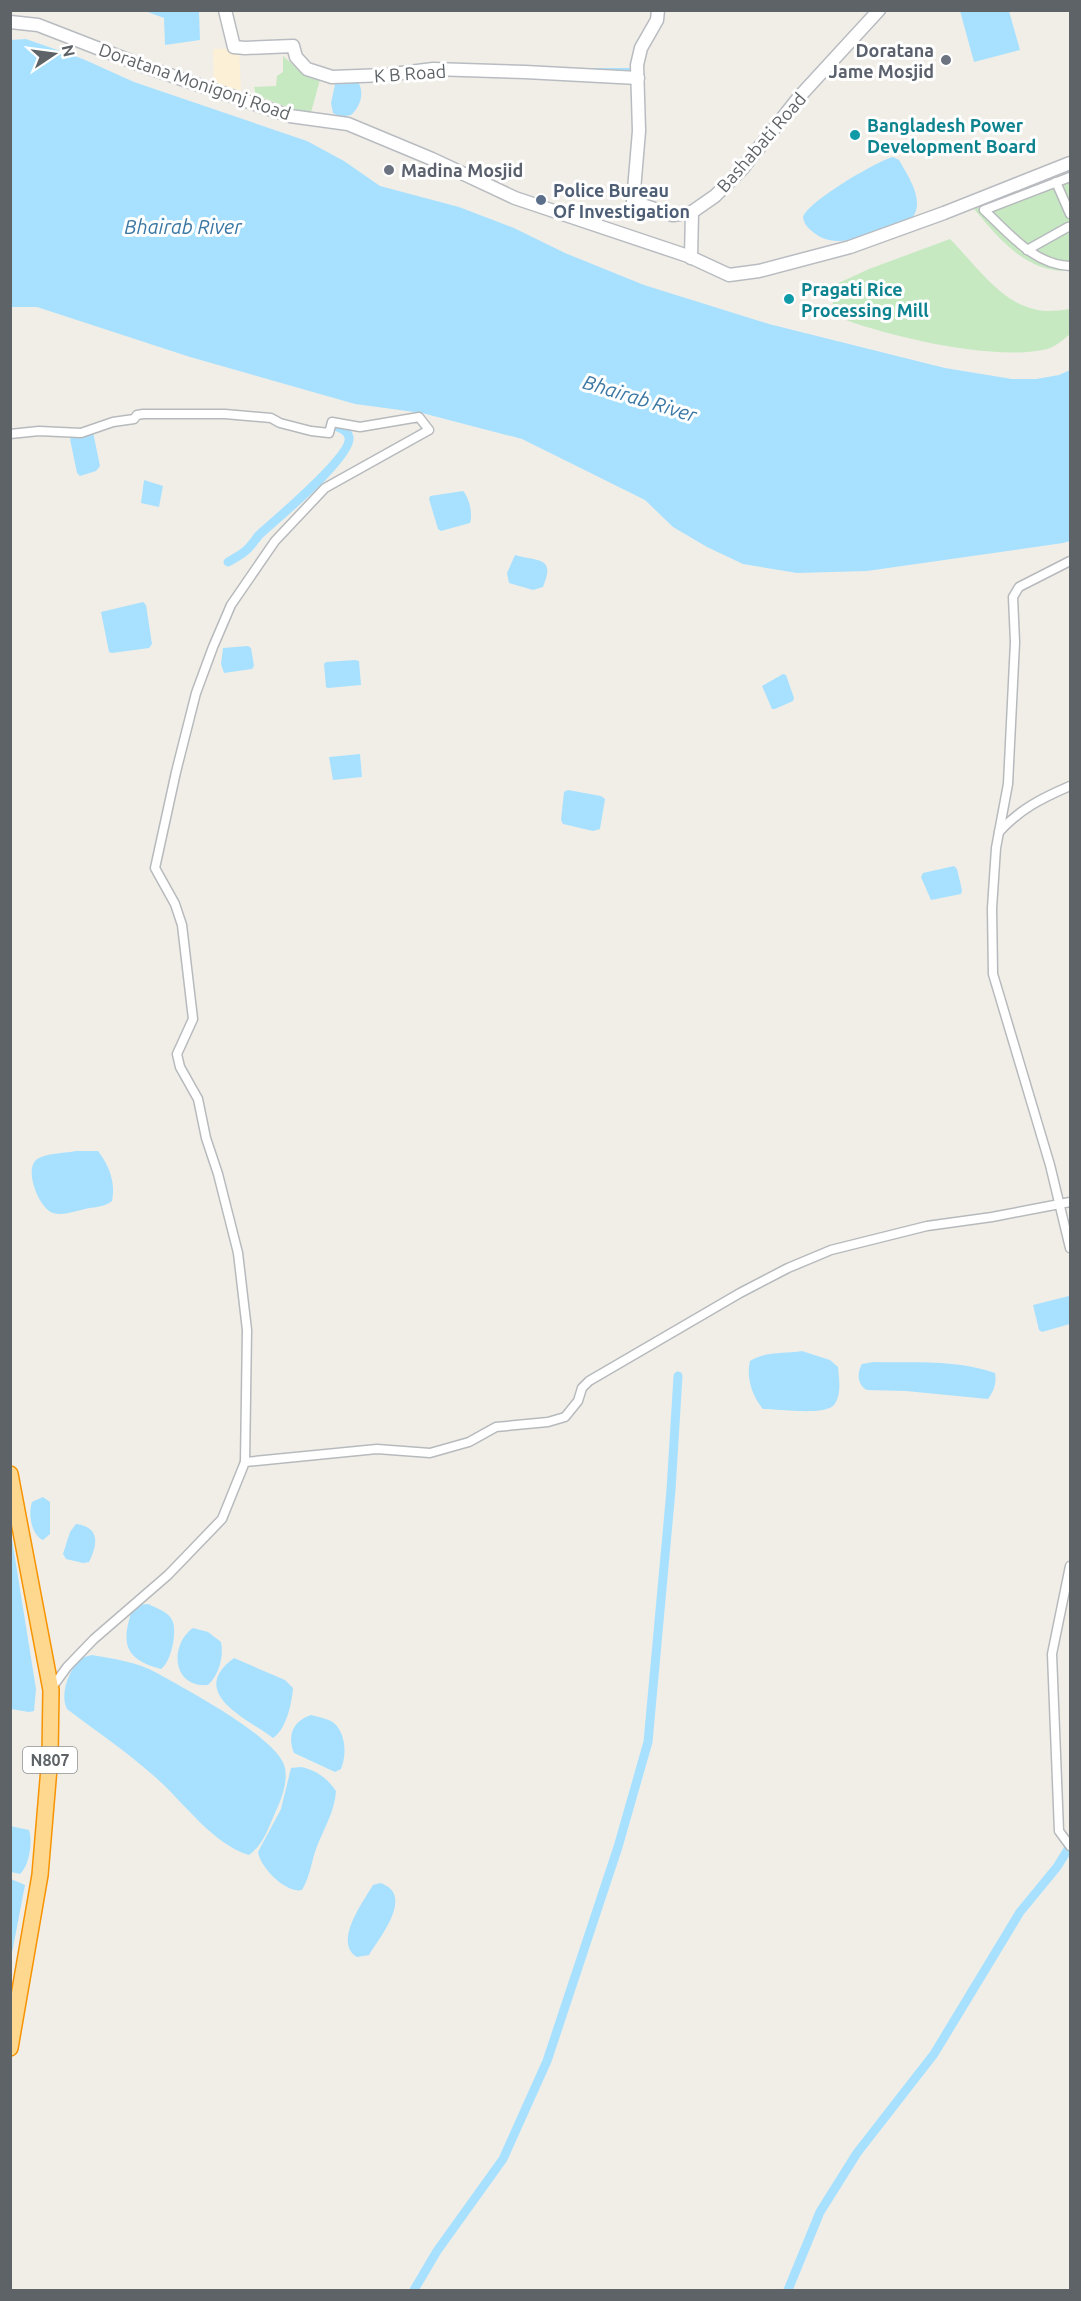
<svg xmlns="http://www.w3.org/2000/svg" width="1081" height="2301" font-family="Ubuntu,sans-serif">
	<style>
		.green { fill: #c6e9c2 }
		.sand { fill: #fcf0d6 }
		.water { fill: #a8e1ff }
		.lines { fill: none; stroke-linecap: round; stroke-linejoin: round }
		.stream { stroke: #a8e1ff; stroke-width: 2 }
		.canal { stroke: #a8e1ff; stroke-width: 9 }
		.street-casing { stroke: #b7babd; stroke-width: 11 }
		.secondary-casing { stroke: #b8bcc1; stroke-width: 15 }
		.highway-casing { stroke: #f79300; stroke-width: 18 }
		.street { stroke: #fff; stroke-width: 8 }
		.secondary { stroke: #fff; stroke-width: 12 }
		.highway { stroke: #ffd88f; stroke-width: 15 }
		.worship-dot { fill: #6b7280; stroke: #fff; stroke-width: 2 }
		.culture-dot { fill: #0f9aa8; stroke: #fff; stroke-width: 2 }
		.service-dot { fill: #5c6f8a; stroke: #fff; stroke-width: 2 }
		.labels { text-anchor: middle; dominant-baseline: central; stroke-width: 6; stroke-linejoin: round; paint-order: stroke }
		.shield { fill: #fff; stroke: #8e9295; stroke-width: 1.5 }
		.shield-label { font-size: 16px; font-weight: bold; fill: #5e6367 }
		.worship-label { font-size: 18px; font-weight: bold; fill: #5b616d; stroke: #fff; text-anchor: end }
		.street-label { font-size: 18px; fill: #5e6367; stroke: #fff }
		.culture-label { font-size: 18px; font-weight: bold; fill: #0d838f; stroke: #fff; text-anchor: start }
		.service-label { font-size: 18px; font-weight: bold; fill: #4e5e75; stroke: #fff; text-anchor: start }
		.water-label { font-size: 20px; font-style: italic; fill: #3a77a4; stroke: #fff }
	</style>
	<rect width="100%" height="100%" fill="#f1eee7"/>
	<g class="green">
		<polygon points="283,56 298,69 321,76 310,116 256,95 254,87 276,86 277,76 283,72"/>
		<path d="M 1070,172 L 1070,271 C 1027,273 1000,240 974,209 Z"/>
		<path d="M 950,239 C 977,266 1005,310 1047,311 C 1055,311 1063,310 1070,309 L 1070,334 C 1064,339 1055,347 1047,349 C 994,362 886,336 835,316 L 830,287 L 869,269 Z"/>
	</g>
	<polygon class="sand" points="239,48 241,91 214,83 213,49"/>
	<g class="water">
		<polygon points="145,11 199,11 200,40 165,45 164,18"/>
		<polygon points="960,11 1009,11 1020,50 974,62"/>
		<polygon points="26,39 83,59 134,82 307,141 344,161 380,186 459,207 514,228 565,253 644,285 769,324 945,368 1012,379 1036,379 1059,375 1070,370 1070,541 1063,543 867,571 797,573 743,564 707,547 673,527 645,500 522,439 422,413 355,404 190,357 37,307 11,307 11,40"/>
		<path d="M 336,80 L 358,82 C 365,93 360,107 351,115 L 340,117 L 333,113 L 331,103 Z"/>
		<path d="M 893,157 L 899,160 C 908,176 926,202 912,218 C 884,228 840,255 813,232 C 807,227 804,224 803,217 C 809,201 875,162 893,157 Z"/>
		<polygon points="93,432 100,466 96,471 80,476 77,473 70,439 73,436"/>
		<polygon points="144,480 163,486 159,507 141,503"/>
		<path d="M 463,491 C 469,497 473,514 470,523 L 441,531 L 438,529 L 429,499 L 430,496 Z"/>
		<path d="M 515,555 C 541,562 555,557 543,587 L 533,590 L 509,583 L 507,573 Z"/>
		<polygon points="143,602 146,605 152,644 149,648 112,653 109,652 101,612"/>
		<polygon points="248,646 251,648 254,666 252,669 224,673 221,664 223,648"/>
		<polygon points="355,660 359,661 361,685 328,688 326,687 324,664 326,662"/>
		<polygon points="783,674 786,675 794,698 793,701 775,709 772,709 762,686"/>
		<polygon points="360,754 362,777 333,780 329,757"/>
		<polygon points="568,790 601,796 605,799 600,829 593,831 563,824 561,820 564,792"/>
		<polygon points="954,866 957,869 962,890 961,894 931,900 921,877 923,873"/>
		<path d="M 76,1151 L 98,1151 C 109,1165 116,1183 112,1201 C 105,1207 94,1207 85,1209 C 76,1211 62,1216 53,1213 C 38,1208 22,1165 39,1158 C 50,1153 65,1153 76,1151 Z"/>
		<polygon points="1069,1296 1070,1324 1042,1332 1039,1330 1033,1305"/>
		<path d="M 802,1351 L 830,1360 L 838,1367 C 839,1379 842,1395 834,1405 C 824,1416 779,1409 763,1409 C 752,1396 746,1378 750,1361 C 766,1351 784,1354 802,1351 Z"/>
		<path d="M 873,1362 C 913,1363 957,1359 995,1373 C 997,1382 994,1391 988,1399 L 906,1391 L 867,1390 C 857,1385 857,1372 862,1364 Z"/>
		<path d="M 43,1497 L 50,1502 L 50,1534 L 43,1540 C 31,1535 28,1513 32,1502 Z"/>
		<path d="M 76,1524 C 100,1527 98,1544 89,1562 L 83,1563 L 66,1559 L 63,1554 L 70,1532 Z"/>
		<polygon points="11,1533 36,1689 34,1711 29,1712 11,1709"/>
		<path d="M 148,1604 C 156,1608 169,1612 172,1620 C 178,1630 171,1663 161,1669 C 123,1659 121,1642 133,1607 L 136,1605 Z"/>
		<path d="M 193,1628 L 208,1632 L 221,1642 C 224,1656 219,1675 208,1685 C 172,1688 169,1645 193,1628 Z"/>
		<path d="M 92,1655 C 115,1659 137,1662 157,1673 C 185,1689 279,1738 285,1768 C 288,1782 281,1801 275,1813 C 268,1829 263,1845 249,1855 C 212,1844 183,1801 154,1776 C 127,1752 96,1731 67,1709 C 59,1693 70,1670 80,1658 Z"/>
		<path d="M 234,1658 L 285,1680 L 293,1688 C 292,1703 286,1730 273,1738 C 248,1719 186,1693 234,1658 Z"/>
		<path d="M 311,1715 C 318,1717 329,1719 334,1723 C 346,1734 347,1755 341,1769 L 335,1772 L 294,1753 C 287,1735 293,1721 311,1715 Z"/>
		<path d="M 301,1767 C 316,1770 327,1778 336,1791 C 335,1811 323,1830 316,1849 C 311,1863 310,1877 302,1890 C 286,1894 260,1867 258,1852 L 281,1809 L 291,1768 Z"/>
		<path d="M 10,1826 L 29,1830 C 33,1842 29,1866 20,1874 L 11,1872 Z"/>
		<polygon points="11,1879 25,1885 11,1958 10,1879"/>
		<path d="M 380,1883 C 415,1894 381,1936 369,1955 L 357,1957 C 333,1942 363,1902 373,1885 Z"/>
	</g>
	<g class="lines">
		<polyline class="stream" points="580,69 634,69"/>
		<g class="canal">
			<path d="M 228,562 C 233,559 239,556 244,552 C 250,548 254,541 259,535 C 275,520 353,456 349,437 C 348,431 341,428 336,426"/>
			<polyline points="414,2290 437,2251 503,2159 547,2061 618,1847 648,1742 671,1490 678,1376"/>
			<polyline points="788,2290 820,2212 857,2153 934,2054 1020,1912 1057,1867 1070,1846"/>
		</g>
		<g class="street-casing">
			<g id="street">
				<path d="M 1070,177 L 984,210 C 1009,233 1034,265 1070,266"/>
				<polyline points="1056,182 1070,214"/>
				<polyline points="1027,250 1068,227"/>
				<polyline points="10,434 39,431 81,433 113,422 134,419 137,415 143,414 225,414 271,418 280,423 311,431 329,433 332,422 360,427 419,417 429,430 325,488 275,541 231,605 213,647 196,693 176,772 155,868 175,904 182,925 193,1019 177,1054 180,1067 198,1099 206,1138 218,1174 238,1253 247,1330 245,1462 222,1519 168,1575 94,1639 67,1667 51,1689"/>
				<polyline points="1070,561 1019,587 1013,597 1015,642 1008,784 996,848 992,908 993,974 1050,1165 1070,1248"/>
				<path d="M 999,832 C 1020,809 1042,798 1070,786"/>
				<polyline points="245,1462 377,1449 430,1453 469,1442 496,1427 548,1422 565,1417 578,1401 582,1388 589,1381 740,1293 788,1268 831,1250 927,1226 992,1217 1070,1202"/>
				<polyline points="1070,1566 1052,1654 1059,1831 1070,1846"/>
			</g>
		</g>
		<g class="secondary-casing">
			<g id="secondary">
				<polyline points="225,10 234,47 245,48 293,46 296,57 307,69 332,77 386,75 433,69 525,72 638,78"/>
				<polyline points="658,10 657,20 641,48 637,65 639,131 633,202 673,215 692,212 715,196 742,169 800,96 879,10"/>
				<polyline points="10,22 38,25 146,67 290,116 348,124 432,159 515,198 688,256 729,275 759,271 850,247 944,213 1070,163"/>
				<polyline points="691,258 692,212"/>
			</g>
		</g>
		<g class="highway-casing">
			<polyline id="highway" points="10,1474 51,1690 50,1756 40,1875 10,2048"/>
		</g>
		<use href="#street" class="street"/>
		<use href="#secondary" class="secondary"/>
		<use href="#highway" class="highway"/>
	</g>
	<g class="worship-dot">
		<circle cx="946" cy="60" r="6"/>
		<circle cx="389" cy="170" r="6"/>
	</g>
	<g class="culture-dot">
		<circle cx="855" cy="135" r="6"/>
		<circle cx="789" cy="299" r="6"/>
	</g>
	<circle class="service-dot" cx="541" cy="200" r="6"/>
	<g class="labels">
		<rect class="shield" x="23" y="1747" width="54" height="26" rx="4.5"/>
		<g class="shield-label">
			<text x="50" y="1760">N807</text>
		</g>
		<g class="worship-label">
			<text x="934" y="50">Doratana<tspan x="934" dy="21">Jame Mosjid</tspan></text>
			<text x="401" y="170" text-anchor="start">Madina Mosjid</text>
		</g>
		<g class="street-label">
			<text transform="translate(410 73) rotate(-4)">K B Road</text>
			<text transform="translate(195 81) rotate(19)">Doratana Monigonj Road</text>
			<text transform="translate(761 142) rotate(-49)">Bashabati Road</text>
		</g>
		<g class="culture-label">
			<text x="867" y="125">Bangladesh Power<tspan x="867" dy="21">Development Board</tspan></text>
			<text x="801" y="289">Pragati Rice<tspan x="801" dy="21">Processing Mill</tspan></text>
		</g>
		<g class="service-label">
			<text x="553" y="190">Police Bureau<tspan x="553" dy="21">Of Investigation</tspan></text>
		</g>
		<g class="water-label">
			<text x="183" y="226">Bhairab River</text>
			<text transform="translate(640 398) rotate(17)">Bhairab River</text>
		</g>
	</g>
	<rect width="1081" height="2301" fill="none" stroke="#5e6367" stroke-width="24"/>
	<g transform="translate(54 54) rotate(77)" stroke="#ffffff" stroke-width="4.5" paint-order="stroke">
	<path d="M0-4.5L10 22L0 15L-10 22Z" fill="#5e6367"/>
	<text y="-9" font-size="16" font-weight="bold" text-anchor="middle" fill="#5e6367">N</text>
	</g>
</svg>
